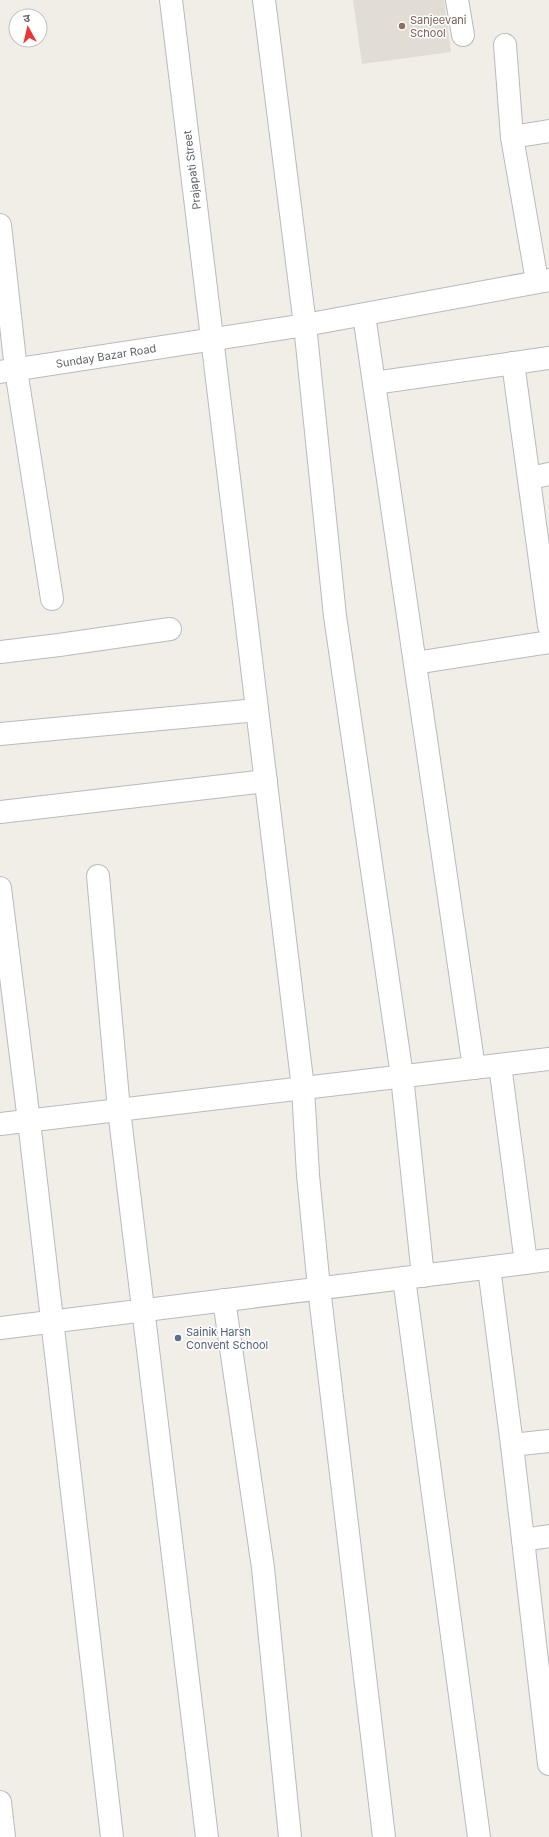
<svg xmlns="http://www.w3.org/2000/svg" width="549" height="1837" font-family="Inter,'Noto Sans Devanagari',sans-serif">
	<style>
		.education { fill: #e1ddd5 }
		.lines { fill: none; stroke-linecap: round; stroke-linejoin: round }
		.minor-casing { stroke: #b8babe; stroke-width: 24 }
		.minor { stroke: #fff; stroke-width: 22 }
		.education-dot { fill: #8d6e63; stroke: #fff; stroke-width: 1.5 }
		.service-dot { fill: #5c6f8a; stroke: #fff; stroke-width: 1.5 }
		.labels { text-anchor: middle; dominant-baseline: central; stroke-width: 3; stroke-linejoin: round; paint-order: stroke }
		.education-label { font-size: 11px; fill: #785e54; stroke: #fff; text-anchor: start }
		.street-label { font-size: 11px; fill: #5f6367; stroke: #fff }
		.service-label { font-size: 11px; fill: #4e5e75; stroke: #fff; text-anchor: start }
	</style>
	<rect width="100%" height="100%" fill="#f1eee7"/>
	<polygon class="education" points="353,0 444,0 451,52 362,64"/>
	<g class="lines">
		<g class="minor-casing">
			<g id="minor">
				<polyline points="171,0 303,1088 308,1175 319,1288 384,1837"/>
				<polyline points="264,0 305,325 335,616 402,1076 423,1276"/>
				<polyline points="457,0 463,35"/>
				<polyline points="505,45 512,137 537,281"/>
				<polyline points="512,137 549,131"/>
				<polyline points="0,225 16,370 52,599"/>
				<polyline points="364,315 474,1068"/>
				<polyline points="513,363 549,626"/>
				<polyline points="0,372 305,325 549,280"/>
				<polyline points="374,383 549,358"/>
				<polyline points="530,478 549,474"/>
				<polyline points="0,652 59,645 170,629"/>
				<polyline points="415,663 549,642"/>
				<polyline points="0,734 257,710"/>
				<polyline points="0,812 266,781"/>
				<polyline points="98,876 119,1110 207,1837"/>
				<polyline points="0,888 29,1121 112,1837"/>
				<polyline points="500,1065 526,1263"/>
				<polyline points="0,1124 549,1059"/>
				<polyline points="489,1268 512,1445 549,1764"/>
				<polyline points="404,1278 479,1837"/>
				<polyline points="224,1300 263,1568 290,1837"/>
				<polyline points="0,1328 549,1260"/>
				<polyline points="512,1445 549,1441"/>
				<polyline points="523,1540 549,1536"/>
				<polyline points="0,1802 4,1837"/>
			</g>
		</g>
		<use href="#minor" class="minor"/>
	</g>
	<circle class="education-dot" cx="402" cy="26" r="4"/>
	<circle class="service-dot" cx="178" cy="1338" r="4"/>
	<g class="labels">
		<g class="education-label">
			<text x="410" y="20">Sanjeevani<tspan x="410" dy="13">School</tspan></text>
		</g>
		<g class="street-label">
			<text transform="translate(192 170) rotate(-97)">Prajapati Street</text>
			<text transform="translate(106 356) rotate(-9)">Sunday Bazar Road</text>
		</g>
		<g class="service-label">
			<text x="186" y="1332">Sainik Harsh<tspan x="186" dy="13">Convent School</tspan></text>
		</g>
	</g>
	<g transform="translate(28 28) rotate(352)"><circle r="19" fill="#ffffff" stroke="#bfc1c2"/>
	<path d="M0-3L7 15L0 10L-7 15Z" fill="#e83637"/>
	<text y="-6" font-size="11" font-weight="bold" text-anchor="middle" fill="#5f6367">उ</text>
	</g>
</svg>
